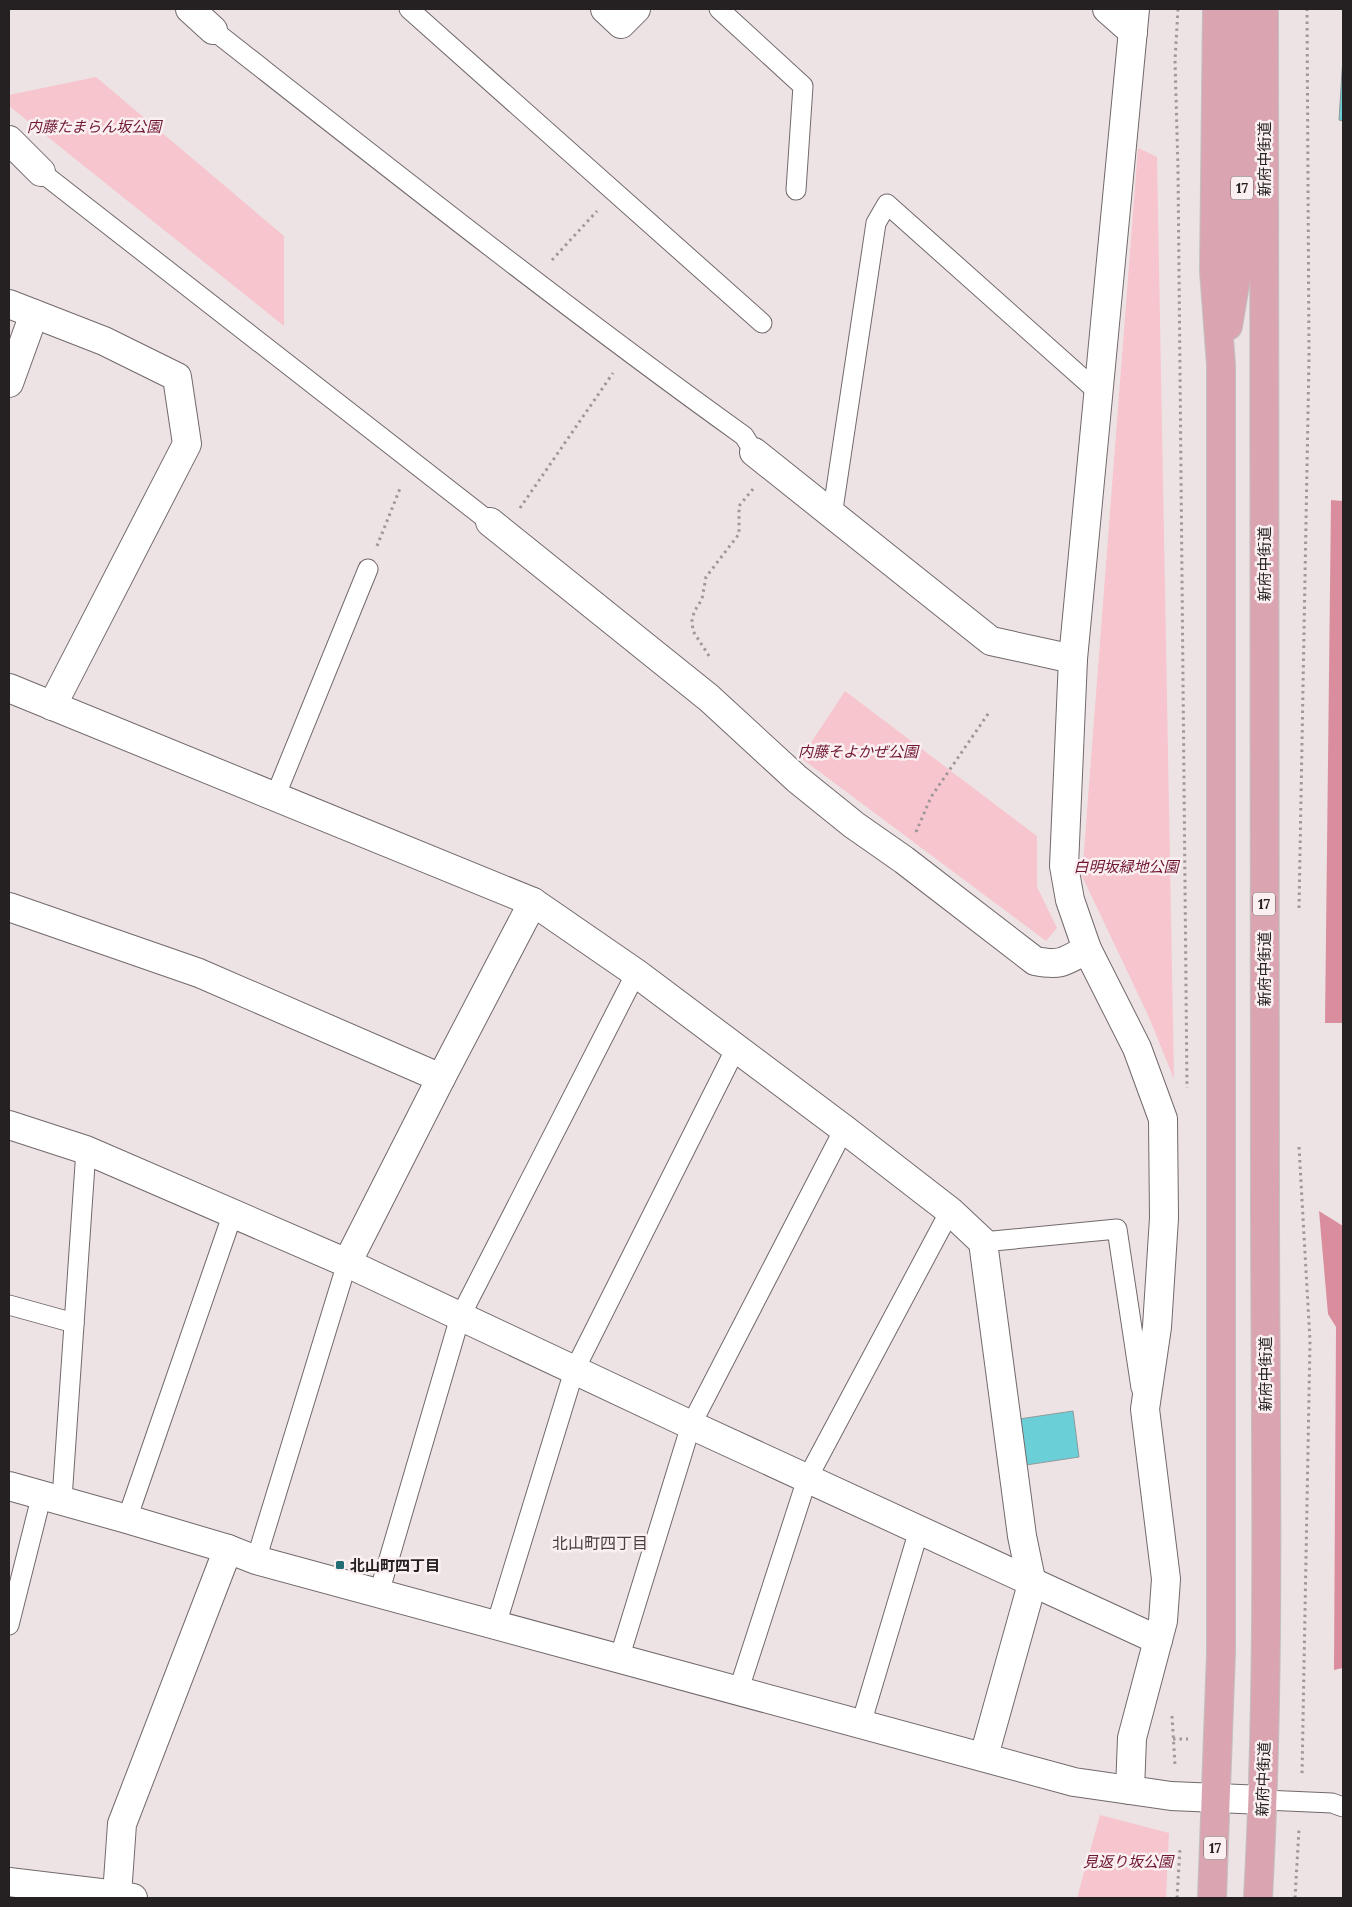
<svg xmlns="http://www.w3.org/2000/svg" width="1352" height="1907" font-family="Lora,'Noto Sans JP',serif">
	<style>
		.green { fill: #f7c5cd }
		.forest { fill: #da8e9d }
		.building { fill: #6acfd7; stroke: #919b9b }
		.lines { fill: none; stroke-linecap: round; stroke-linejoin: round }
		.lane-casing { stroke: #72696b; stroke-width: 21 }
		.street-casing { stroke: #72696b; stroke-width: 30 }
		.primary-casing { stroke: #c2c1c1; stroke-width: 30 }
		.path { stroke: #9f9798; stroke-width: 3; stroke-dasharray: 2.5 4; stroke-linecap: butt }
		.lane { stroke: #fff; stroke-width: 19 }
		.street { stroke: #fff; stroke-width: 28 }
		.primary { stroke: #daa4b0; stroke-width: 28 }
		.poi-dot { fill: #226d73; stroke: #faf0f1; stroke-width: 2 }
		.labels { text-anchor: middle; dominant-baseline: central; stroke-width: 5; stroke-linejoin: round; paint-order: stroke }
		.shield { fill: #faf0f1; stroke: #655f60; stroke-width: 1 }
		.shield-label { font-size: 14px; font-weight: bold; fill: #252122 }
		.park-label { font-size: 15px; font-style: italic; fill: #701633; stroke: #faf0f1 }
		.street-label { font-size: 15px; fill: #252122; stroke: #faf0f1 }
		.poi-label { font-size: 15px; font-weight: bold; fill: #252122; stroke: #faf0f1; text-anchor: start }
		.neighbourhood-label { font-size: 16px; fill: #484041; stroke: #faf0f1 }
	</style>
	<rect width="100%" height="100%" fill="#ede3e4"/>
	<g class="green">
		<polygon points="96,77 284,236 284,326 9,106 9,95"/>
		<polygon points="1138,148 1157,157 1174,1079 1148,1015 1082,876"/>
		<polygon points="845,691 1037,836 1037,887 1057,928 1046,941 801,758"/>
		<polygon points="1100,1815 1169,1833 1166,1898 1077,1898"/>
	</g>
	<g class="forest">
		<polygon points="1331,500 1343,501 1343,1023 1325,1023"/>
		<polygon points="1319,1211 1343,1226 1343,1668 1334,1670 1336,1327 1328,1314"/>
	</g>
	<g class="building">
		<polygon points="1343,56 1343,121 1339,120"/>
		<polygon points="1073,1411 1079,1457 1026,1465 1019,1419"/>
	</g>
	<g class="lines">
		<g class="lane-casing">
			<g id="lane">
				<polyline points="409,9 762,323"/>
				<polyline points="719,9 803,86 796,190"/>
				<path d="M 213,30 C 389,168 563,306 744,436 L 754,452"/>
				<polyline points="41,172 490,522"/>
				<polyline points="832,516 876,223 887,204 1098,392"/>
				<polyline points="275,797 368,569"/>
				<polyline points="983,1242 1117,1229 1141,1388"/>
				<polyline points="9,1305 74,1323"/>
				<polyline points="62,1499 86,1150"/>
				<polyline points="127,1519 233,1213"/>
				<polyline points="256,1560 347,1263"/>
				<polyline points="379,1593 460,1317 636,973"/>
				<polyline points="9,1625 42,1494"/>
				<polyline points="496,1625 574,1371 736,1048"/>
				<polyline points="619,1659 691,1425 844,1129"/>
				<polyline points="738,1692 807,1479 950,1211"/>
				<polyline points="861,1724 919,1530"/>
				<polyline points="1263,1800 1332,1803 1343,1807"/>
			</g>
		</g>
		<g class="street-casing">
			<g id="street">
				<polyline points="190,9 213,30"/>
				<polyline points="605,9 621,24 636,9"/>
				<polyline points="1107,9 1133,32"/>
				<polyline points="9,140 41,172"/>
				<polyline points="9,304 104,341 177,377 187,444 52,706"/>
				<polyline points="9,383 34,314"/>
				<polyline points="754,452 991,641 1073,659"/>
				<path d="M 490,522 L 709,698 L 797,779 L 854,825 L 904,860 L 1035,961 C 1061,966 1064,962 1087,949"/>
				<polyline points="9,688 533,902 636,973 844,1129 950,1211 983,1242 1022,1536 1032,1584 984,1756"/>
				<polyline points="9,907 199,973 441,1078"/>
				<polyline points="9,1125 86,1150 347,1263 691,1425 1158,1640"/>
				<polyline points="347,1263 441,1078 533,902"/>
				<polyline points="9,1486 127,1519 228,1549 256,1560 1074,1782 1171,1796 1263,1800"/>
				<polyline points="1130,1790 1132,1738 1163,1621 1166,1579 1145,1409 1157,1327 1164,1218 1163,1119 1137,1048 1087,949 1070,900 1064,866 1073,659 1135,9"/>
				<polyline points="9,1882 117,1895 133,1898"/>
				<polyline points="117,1895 122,1824 228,1549"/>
			</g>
		</g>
		<g class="primary-casing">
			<g id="primary">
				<polyline points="1228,326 1237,273 1242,198 1242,9"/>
				<polyline points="1212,1898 1221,1653 1221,365 1214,271 1217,9"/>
				<path d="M 1258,1898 C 1271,1664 1265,1430 1265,1196 C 1265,800 1264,404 1264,9"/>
			</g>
		</g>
		<g class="path">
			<polyline points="1178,9 1175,60 1178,169 1187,1088"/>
			<polyline points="552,260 597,211"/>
			<polyline points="520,508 613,373"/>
			<polyline points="377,546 401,486"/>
			<polyline points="709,656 693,631 692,621 694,612 702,599 706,577 739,534 739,506 753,489"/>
			<polyline points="916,832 931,797 990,711"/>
			<polyline points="1299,908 1309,357 1307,9"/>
			<polyline points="1299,1147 1310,1341 1302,1775"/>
			<polyline points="1172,1716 1175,1765"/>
			<polyline points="1173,1739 1188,1739"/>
			<polyline points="1177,1898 1180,1848"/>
			<polyline points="1295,1898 1299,1829"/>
		</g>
		<use href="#lane" class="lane"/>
		<use href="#street" class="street"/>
		<use href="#primary" class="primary"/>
	</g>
	<rect class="poi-dot" x="335" y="1560" width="10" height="10" rx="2.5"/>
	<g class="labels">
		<g class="shield">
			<rect x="1231" y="176.5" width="22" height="23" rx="4"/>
			<rect x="1253" y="892.5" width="22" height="23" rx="4"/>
			<rect x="1204" y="1836.5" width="22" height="23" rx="4"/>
		</g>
		<g class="shield-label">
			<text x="1242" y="188">17</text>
			<text x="1264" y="904">17</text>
			<text x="1215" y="1848">17</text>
		</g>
		<g class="park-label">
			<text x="94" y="126">内藤たまらん坂公園</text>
			<text x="858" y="751">内藤そよかぜ公園</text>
			<text x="1126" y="866">白明坂緑地公園</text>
			<text x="1128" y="1861">見返り坂公園</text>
		</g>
		<g class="street-label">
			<text transform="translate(1264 159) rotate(-90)">新府中街道</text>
			<text transform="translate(1264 564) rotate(-90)">新府中街道</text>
			<text transform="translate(1264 969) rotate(-90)">新府中街道</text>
			<text transform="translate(1265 1374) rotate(-90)">新府中街道</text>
			<text transform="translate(1263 1779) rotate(-88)">新府中街道</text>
		</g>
		<g class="poi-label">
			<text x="350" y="1565">北山町四丁目</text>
		</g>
		<g class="neighbourhood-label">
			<text x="600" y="1543">北山町四丁目</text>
		</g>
	</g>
	<rect width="1352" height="1907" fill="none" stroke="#252122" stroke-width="20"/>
</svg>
